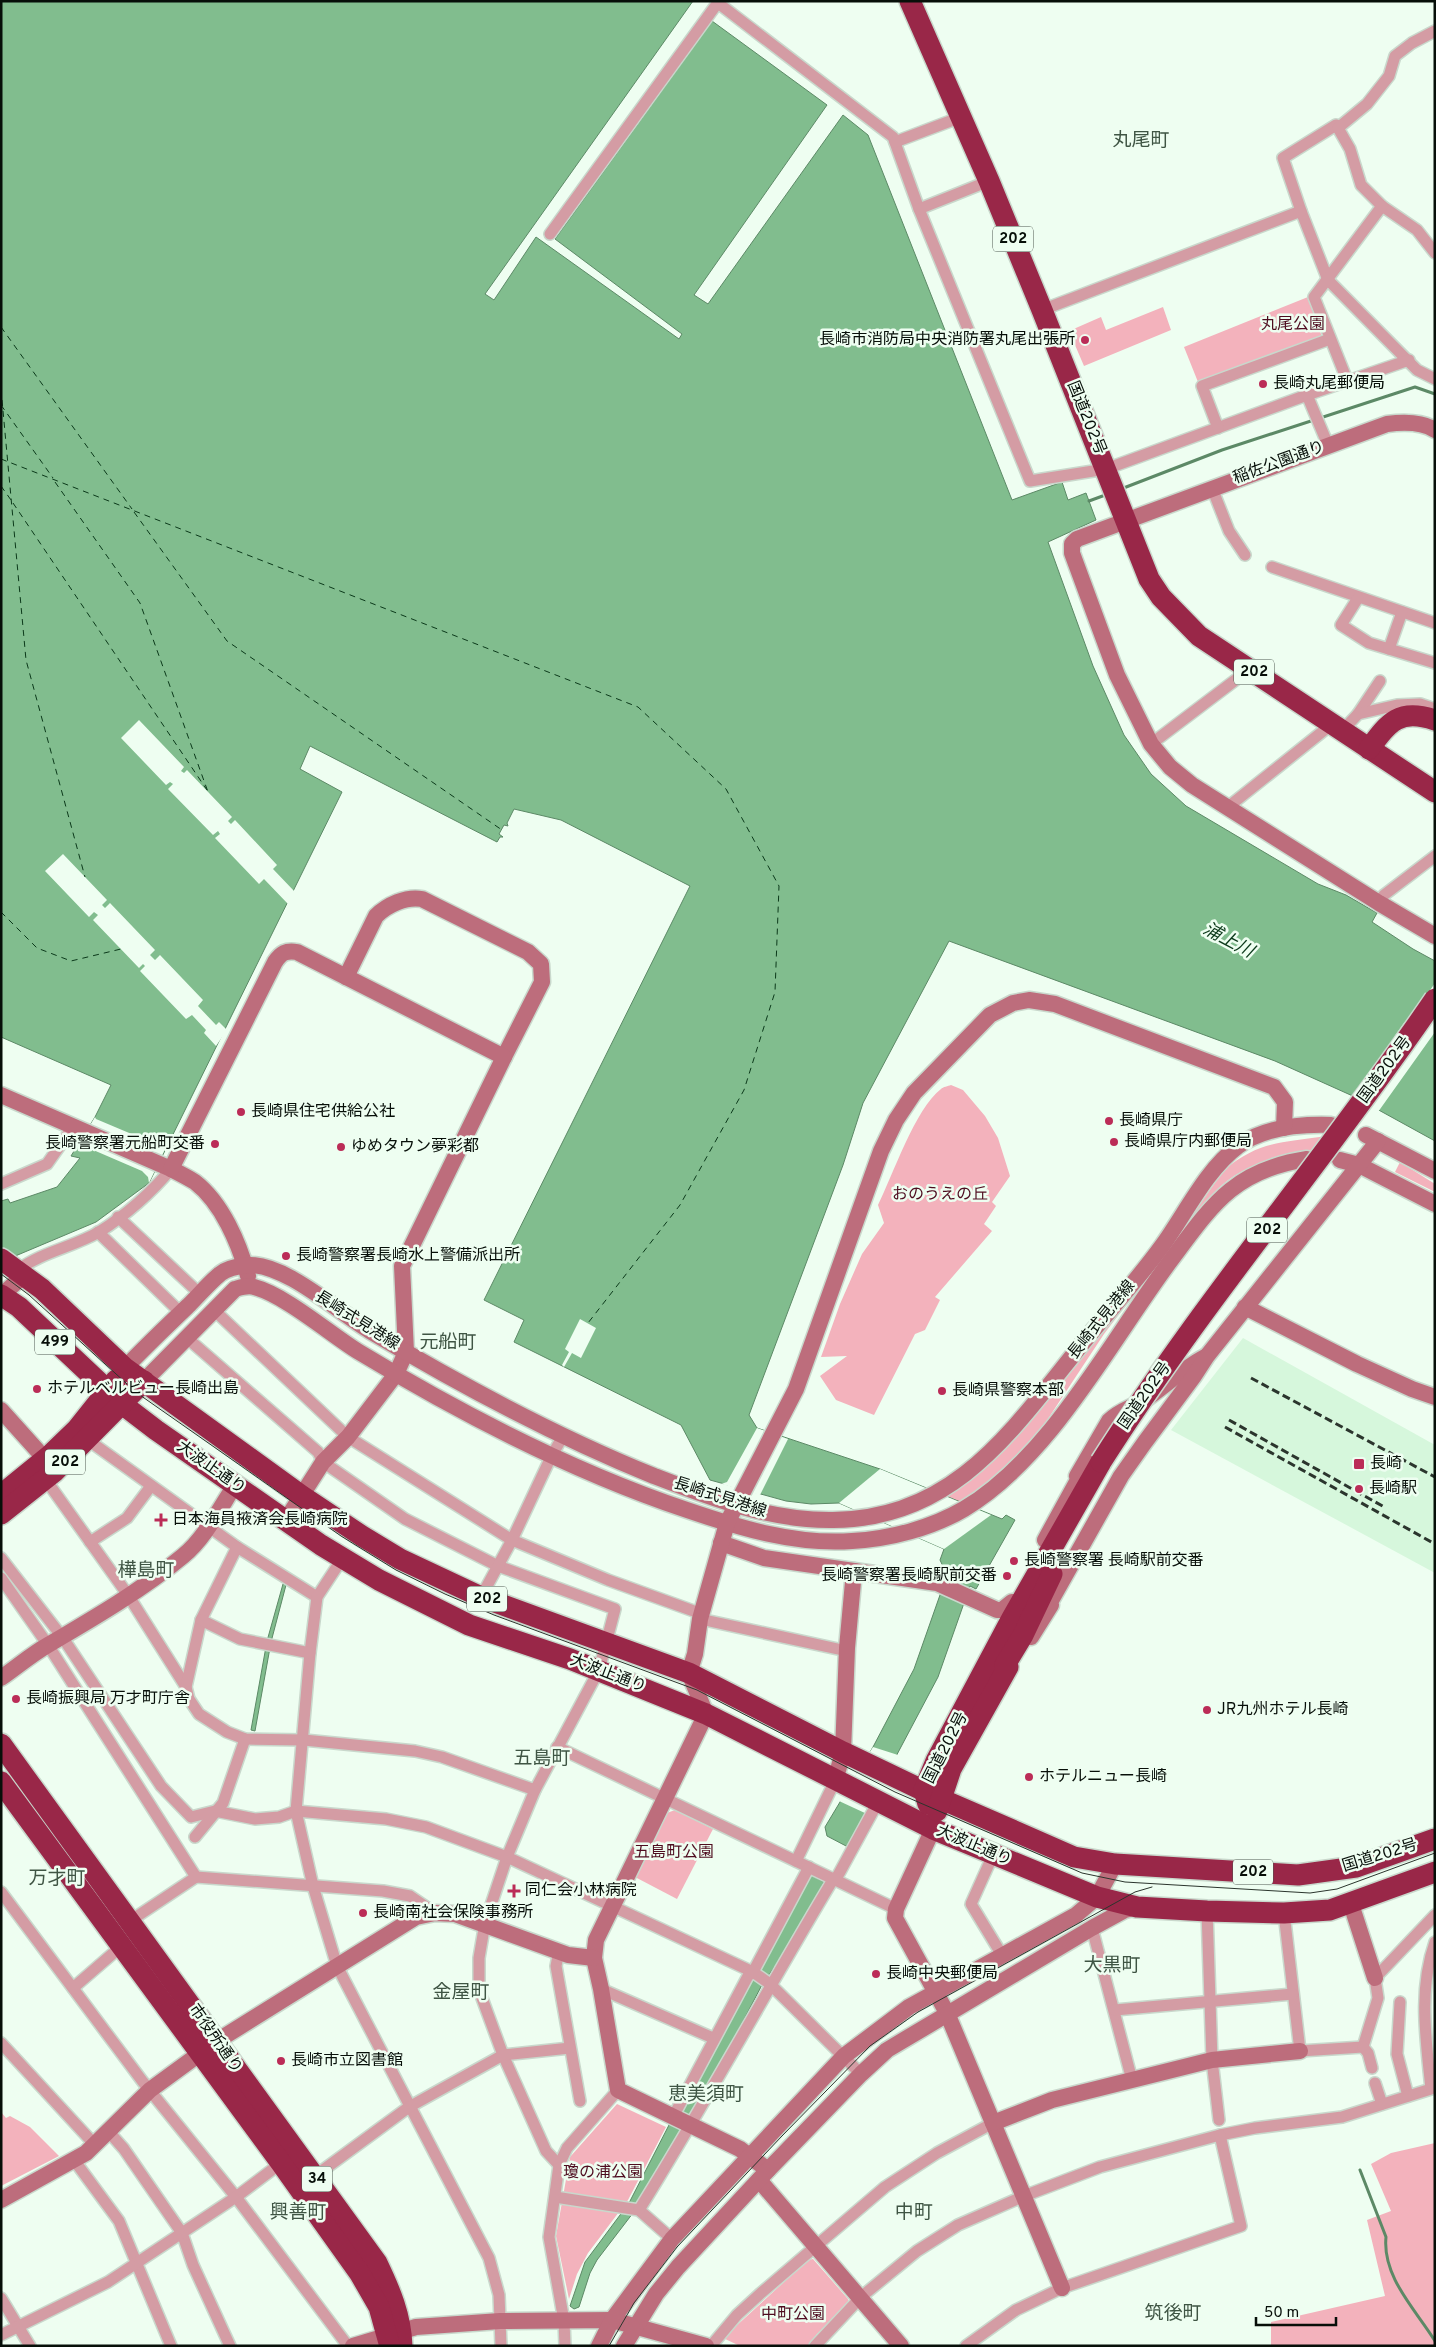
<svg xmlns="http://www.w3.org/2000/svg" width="1436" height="2347" font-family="Overpass,'Noto Sans JP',sans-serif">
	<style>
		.built { fill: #d6f7dc }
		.green { fill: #f3b2bc }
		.water { fill: #81bd8e; stroke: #5c8966 }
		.pier { fill: #eefef1 }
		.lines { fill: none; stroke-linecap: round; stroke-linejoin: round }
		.stream { stroke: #5c8966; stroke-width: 3 }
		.ferry { stroke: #0b391a; stroke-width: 1; stroke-dasharray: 6 5; stroke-linecap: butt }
		.street-casing { stroke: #c9d8cc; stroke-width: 14 }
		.secondary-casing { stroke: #c9d8cc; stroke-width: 19 }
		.highway-casing { stroke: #c9d8cc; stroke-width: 24 }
		.street { stroke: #d49ca4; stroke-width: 11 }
		.secondary { stroke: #bd6d7c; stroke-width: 16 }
		.highway { stroke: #992748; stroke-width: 21 }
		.tram { stroke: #2b352d; stroke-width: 1 }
		.rail { stroke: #2b352d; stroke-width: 3; stroke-dasharray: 8 4; stroke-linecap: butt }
		.highway-bridge-casing { stroke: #c9d8cc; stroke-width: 24; stroke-linecap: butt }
		.highway-bridge { stroke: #992748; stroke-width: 21 }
		.poi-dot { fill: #bb2c57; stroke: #eefef1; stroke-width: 2 }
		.labels { text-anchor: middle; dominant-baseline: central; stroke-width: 5; stroke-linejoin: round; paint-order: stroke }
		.shield { fill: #eefef1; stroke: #4c574f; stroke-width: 1 }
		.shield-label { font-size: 15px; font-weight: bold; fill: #070f09 }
		.park-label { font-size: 16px; fill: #4e0c1f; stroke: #eefef1 }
		.poi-label { font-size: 16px; fill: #070f09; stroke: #eefef1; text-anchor: start }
		.street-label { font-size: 16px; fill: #070f09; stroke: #eefef1 }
		.water-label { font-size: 18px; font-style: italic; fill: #0b391a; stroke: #eefef1 }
		.quarter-label { font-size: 19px; fill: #3f5544; stroke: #eefef1 }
	</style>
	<rect width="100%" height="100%" fill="#eefef1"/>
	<polygon class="built" points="1243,1338 1435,1445 1435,1573 1171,1430"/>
	<g class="green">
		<polygon points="1308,297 1322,337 1198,382 1184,347"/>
		<polygon points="1163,307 1171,330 1084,366 1069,331 1101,317 1106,330"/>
		<path d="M 951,1085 L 963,1090 L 985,1116 L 998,1138 L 1010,1176 L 992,1202 L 996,1206 L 984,1224 L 992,1231 L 935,1297 L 940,1300 L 925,1330 L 915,1334 L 874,1415 L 836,1400 L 820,1376 L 847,1356 L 821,1357 L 840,1304 L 862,1254 L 884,1223 L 878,1205 C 893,1175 915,1109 941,1089 C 943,1087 948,1086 951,1085 Z"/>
		<path d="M 1326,1136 L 1315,1151 C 1279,1159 1251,1160 1221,1186 C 1206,1198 1182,1243 1169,1248 L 1224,1170 C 1260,1140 1283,1143 1326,1136 Z"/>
		<polygon points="1400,1162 1435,1184 1435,1192 1395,1172"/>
		<polygon points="1135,1293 1104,1334 1034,1440 1017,1460 964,1504 947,1497 970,1481 1005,1449 1050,1397 1070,1363"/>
		<polygon points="675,1810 713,1829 677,1899 635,1877 667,1813"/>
		<polygon points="617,2104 666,2127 628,2200 588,2253 577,2274 569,2299 556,2236 570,2157"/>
		<polygon points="1,2112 6,2118 10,2116 30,2127 59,2156 1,2186"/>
		<polygon points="1435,2143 1435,2346 1271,2346 1271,2322 1385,2296 1367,2220 1391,2211 1371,2164 1391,2153"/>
		<polygon points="813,2259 848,2299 849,2305 817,2334 808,2346 740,2346 723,2338 808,2260"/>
	</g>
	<g class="water">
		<polygon points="1,1 693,1 485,294 494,300 536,237 679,339 682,334 555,239 712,21 827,105 694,295 708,304 843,115 868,135 1012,500 1062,482 1068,500 1086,493 1096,520 1048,542 1093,666 1124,735 1151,774 1186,806 1318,884 1346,895 1377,913 1372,922 1413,949 1435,961 1435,1141 1355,1097 1275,1061 949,941 863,1103 843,1165 749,1415 757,1428 880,1469 1002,1519 1006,1515 1015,1520 976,1589 970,1586 938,1677 848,1847 827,1836 825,1827 873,1747 914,1669 947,1575 940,1560 944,1549 839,1503 811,1504 786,1501 710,1480 681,1425 514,1342 524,1320 484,1300 690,886 561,820 514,809 507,823 508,826 504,825 499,834 503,837 500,837 497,842 310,746 300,769 342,792 149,1183 96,1222 1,1262 1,1201 8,1199 10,1203 57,1187 80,1158 71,1156 95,1117 111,1085 1,1037"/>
		<polygon points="283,1584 286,1585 271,1642 255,1731 251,1730 267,1641"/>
		<polygon points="809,1874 824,1882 786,1951 763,1983 694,2115 633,2213 597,2260 590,2273 579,2307 574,2309 570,2306 585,2262 629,2203 669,2125 682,2110"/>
	</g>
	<g class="pier">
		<polygon points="139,720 184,767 181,771 184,773 187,770 232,817 228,821 231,824 235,820 277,865 273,869 295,892 288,904 264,879 259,884 215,838 220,834 218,831 213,835 168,789 173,784 170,782 166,785 121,738"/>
		<polygon points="63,854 107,900 102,905 105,908 110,903 155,950 150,955 155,960 160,955 203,1000 198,1006 216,1025 219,1022 227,1030 216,1046 204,1033 206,1030 192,1015 186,1019 140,971 145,966 143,964 139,968 93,920 98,915 94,912 89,917 45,871"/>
		<polygon points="1435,983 1435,1032 1378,1112 1371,1109 1367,1106 1396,1041 1394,1037 1404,1023 1409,1021"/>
		<polygon points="95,1117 96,1119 160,1146 167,1145 149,1183 148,1177 142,1171 84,1146 77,1147"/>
		<polygon points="580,1319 596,1328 581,1358 572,1353 564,1367 562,1365 569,1352 565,1349"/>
		<polygon points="757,1428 788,1439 760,1495 721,1484 727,1482"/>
		<polygon points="880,1469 991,1515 944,1549 839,1503"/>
		<polygon points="873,1747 898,1755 867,1814 839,1801"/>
	</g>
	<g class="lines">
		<g class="stream">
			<polyline points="1121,489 1222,450 1415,387 1435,394"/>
			<polyline points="1089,501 1108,494"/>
			<path d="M 1360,2170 L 1386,2237 C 1382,2277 1416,2310 1435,2341"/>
		</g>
		<g class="ferry">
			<polyline points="1,327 132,509"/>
			<polyline points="1,389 26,660 85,877"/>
			<polyline points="1,405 53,478"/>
			<polyline points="1,459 638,707 726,789 779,886 775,992 744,1090 680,1205 588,1323"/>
			<polyline points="55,482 140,603 208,792"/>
			<polyline points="1,486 11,500"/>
			<polyline points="13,503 207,790"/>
			<polyline points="134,512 227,641 502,830"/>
			<polyline points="1,912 37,948 71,961 121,949"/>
		</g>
		<g class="street-casing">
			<g id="street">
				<polyline points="718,3 893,137 919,209 1030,481 1106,469 1307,395 1328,445"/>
				<polyline points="1338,128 1336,125 1283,158 1301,211 1328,280 1417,370 1435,379"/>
				<polyline points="1338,128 1350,149 1361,185 1382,206 1417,230 1435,253"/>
				<polyline points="1338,128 1367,104 1389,76 1395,56 1412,43 1435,31"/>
				<polyline points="895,142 961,117"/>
				<polyline points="919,209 989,181"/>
				<polyline points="550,234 719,1"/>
				<polyline points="1042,310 1301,211"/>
				<polyline points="1347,380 1314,297 1382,206"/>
				<polyline points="1307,395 1409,360"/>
				<polyline points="1218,428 1202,386 1330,339"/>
				<polyline points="1212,488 1229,531 1245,555"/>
				<polyline points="1272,567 1435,623"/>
				<polyline points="1358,598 1341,625 1369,643 1435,663"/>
				<polyline points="1389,649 1402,612"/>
				<polyline points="1358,714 1380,681"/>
				<polyline points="1343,730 1358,714 1397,705 1420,704 1435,709"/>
				<polyline points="1151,744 1250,669"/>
				<polyline points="1228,807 1332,724"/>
				<polyline points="1379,903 1384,895 1435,856"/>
				<polyline points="1,1184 47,1164 73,1127"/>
				<polyline points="118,1217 200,1294"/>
				<polyline points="98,1232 181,1313"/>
				<path d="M 18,1270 C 42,1252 73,1247 99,1232 C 125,1216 152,1192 171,1169"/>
				<polyline points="214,1310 348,1437 512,1540 608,1580 702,1614"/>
				<polyline points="187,1338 318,1452 323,1462 405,1519 498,1566 615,1609 599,1670 535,1790 507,1857 485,1923 479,1958 479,1990 503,2055 546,2151 559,2165"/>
				<polyline points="88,1440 237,1547 317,1597"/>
				<polyline points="46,1480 128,1595 186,1687"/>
				<polyline points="90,1542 127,1518 151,1486"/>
				<polyline points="237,1547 201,1620 186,1687 189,1699 199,1714 227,1732 245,1739 304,1740 415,1751 442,1757 535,1790"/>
				<polyline points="1,1558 63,1638 161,1786 191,1817 215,1811 255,1819 279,1817 296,1811 386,1819 426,1827 507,1857 753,1972 770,1984 861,2074"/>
				<polyline points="342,1559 317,1597 310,1653 296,1811 313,1886 337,1966 489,2258 499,2295 501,2346"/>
				<polyline points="1,1578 48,1645 196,1877"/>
				<polyline points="481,1597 512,1540 551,1457 563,1436"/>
				<polyline points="700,1619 847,1651"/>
				<polyline points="201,1620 240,1639 310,1653"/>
				<polyline points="557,1747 896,1909"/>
				<polyline points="195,1837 223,1803 245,1739"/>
				<polyline points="993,1855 971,1904 1002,1955"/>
				<polyline points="796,1861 835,1781"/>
				<polyline points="836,1879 878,1802"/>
				<polyline points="1,1892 143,2082 236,2197 348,2346"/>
				<polyline points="1207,1911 1212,2060 1219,2120"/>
				<polyline points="1284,1913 1300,2051 1363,2047"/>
				<polyline points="130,1921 196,1877 383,1891 410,1896 435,1913"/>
				<polyline points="1092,1928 1132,2080"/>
				<polyline points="559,1951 556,1966 580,2101"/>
				<polyline points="73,1988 125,1943"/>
				<polyline points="601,1989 713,2038"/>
				<polyline points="1400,2002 1397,2054 1408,2096"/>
				<polyline points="1115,2010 1293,1994"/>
				<polyline points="1,2043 95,2145"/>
				<polyline points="1363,2047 1378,1998 1375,1978 1435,1915"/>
				<polyline points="1363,2047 1368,2053 1372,2068"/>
				<polyline points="1375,2083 1382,2104"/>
				<polyline points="673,2117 748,1976 753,1972 809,1867"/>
				<polyline points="109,2132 124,2149 182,2233 193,2265 230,2346"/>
				<polyline points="74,2160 119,2221 171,2346"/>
				<polyline points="315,2176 409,2107 503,2055 570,2048"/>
				<polyline points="555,2197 639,2210 672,2239"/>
				<path d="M 639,2210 C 707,2101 768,1988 834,1878"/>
				<polyline points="1,2298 30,2346"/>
				<polyline points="1,2335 108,2282 236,2197 285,2160"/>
				<polyline points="565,2346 564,2321 549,2237 559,2165 567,2148 618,2090"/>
				<polyline points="711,2346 737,2315 761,2293 885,2187 937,2153 993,2123"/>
				<path d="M 815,2346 L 861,2297 L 917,2251 L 958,2225 L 1024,2196 L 1100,2167 L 1220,2135 L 1255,2128 L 1342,2117 L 1431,2089 C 1426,2039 1418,1990 1435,1942"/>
				<polyline points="966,2346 1016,2310 1062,2288 1241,2226 1220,2135"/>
			</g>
		</g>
		<g class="secondary-casing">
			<g id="secondary">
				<path d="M 1435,430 C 1421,421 1402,422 1387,424 L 1077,539 L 1072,544 L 1072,553 L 1117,675 L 1151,744 L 1170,767 L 1192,785 L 1379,903 L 1435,936"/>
				<path d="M 346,977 L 376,916 C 387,905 406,896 422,899 L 528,952 L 541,964 L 542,982 L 504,1057"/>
				<path d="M 1,1095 L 171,1169 C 179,1173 187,1177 195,1182 C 222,1203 239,1243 248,1276"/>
				<polyline points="1366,1135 1435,1171"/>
				<polyline points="1340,1160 1359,1165 1435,1204"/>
				<path d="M 171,1169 L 275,962 C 281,953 286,950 297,952 L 504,1057 L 402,1266 L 406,1352 L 396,1374 L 348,1437 L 323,1462 L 286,1520"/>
				<polyline points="1,1296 24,1275"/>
				<polyline points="1245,1307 1357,1364 1412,1389 1435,1397"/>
				<path d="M 125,1368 C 146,1346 167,1326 189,1305 C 199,1295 209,1283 220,1274 C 227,1268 239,1266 248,1265 C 285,1263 338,1312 370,1331 C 462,1386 555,1436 654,1476 C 711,1498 770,1521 833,1520 C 953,1519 1010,1433 1078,1349 C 1105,1315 1136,1282 1162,1246 C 1186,1213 1205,1171 1238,1146 C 1264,1127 1300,1124 1331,1125"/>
				<path d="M 144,1381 L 235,1289 C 242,1287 248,1285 254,1287 C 285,1295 330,1334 359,1352 C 463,1415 571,1471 687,1510 C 740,1528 795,1545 852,1541 C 890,1539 932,1528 964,1509 C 1051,1457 1111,1340 1171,1260 C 1212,1205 1234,1170 1307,1159"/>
				<polyline points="1,1410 45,1459"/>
				<path d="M 1045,1540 L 1079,1478 L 1077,1476 L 1109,1421 C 1119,1411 1131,1408 1143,1401 C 1164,1387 1182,1369 1205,1357"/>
				<polyline points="721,1543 764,1558 937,1583 997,1610 1002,1610 1012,1602"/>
				<polyline points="1031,1637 1051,1605 1049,1604 1121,1476 1145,1442 1194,1376 1207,1356 1378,1141"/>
				<path d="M 1,1678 C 17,1667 32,1654 48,1645 C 94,1618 142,1590 183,1556 C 205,1538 220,1508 235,1485"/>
				<polyline points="835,1781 843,1752 847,1648 854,1571"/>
				<polyline points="933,1829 896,1909 895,1918 947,2013 1062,2288"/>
				<polyline points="1350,1901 1375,1978"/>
				<polyline points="993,2123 1052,2100 1212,2060 1300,2051"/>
				<polyline points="768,2170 740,2149 618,2090 601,1989 594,1958 596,1940 706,1714 689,1673 695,1654 700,1619 727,1523 796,1389 881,1151 896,1120 914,1093 990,1015 1013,1003 1029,1000 1055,1004 1274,1087 1285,1102 1284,1128"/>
				<polyline points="759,2180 901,2346"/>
				<polyline points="1,2200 86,2153 150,2090 217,2041 416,1917 435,1913 455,1914 568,1955 594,1958"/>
				<polyline points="353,2346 416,2327 500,2321 612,2320 706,2346"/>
				<polyline points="599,2346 612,2320 672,2239 844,2056 909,2007 1076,1915 1097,1897 1115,1864"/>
				<polyline points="624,2346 656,2294 678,2267 768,2170 861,2074 887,2050 1092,1928 1125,1910 1137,1907"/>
			</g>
		</g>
		<g class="highway-casing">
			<g id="highway">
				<polyline points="910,1 989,181 1042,310 1149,579 1161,597 1199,636 1435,792"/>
				<path d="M 1369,749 C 1389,722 1399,708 1435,720"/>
				<polyline points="1,1259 42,1289 125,1368 302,1496 362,1536 400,1559 481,1597 689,1673 843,1752 941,1799 1074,1857 1115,1864 1298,1875 1356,1867 1435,1839"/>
				<polyline points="1,1295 19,1307 122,1404 156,1430 321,1545 379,1580 469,1625 570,1659 706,1714 933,1829 1097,1897 1137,1907 1207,1911 1284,1913 1330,1910 1435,1872"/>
				<polyline points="1,1495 49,1456 77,1429 116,1380"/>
				<polyline points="1,1514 54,1472 144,1381"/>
				<path d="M 1,1744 L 377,2263 C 390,2290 401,2316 402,2346"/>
				<polyline points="1,1782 281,2163 360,2274 379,2307 389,2343"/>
				<polyline points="928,1804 924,1790 936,1761 1012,1618 1101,1462"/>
				<polyline points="937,1811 951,1769 1008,1667 1005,1665 1023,1635 1052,1574"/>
			</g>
		</g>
		<use href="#street" class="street"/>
		<use href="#secondary" class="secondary"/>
		<use href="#highway" class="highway"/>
		<g class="tram">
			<polyline points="1,1274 29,1295 137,1393 341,1536 396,1570 445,1594 494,1615 697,1690 895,1792 1082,1873 1125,1882 1310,1893 1337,1889 1435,1853"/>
			<polyline points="609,2346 634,2303 677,2247 782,2136 870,2046 918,2012 1135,1892 1152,1887"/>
		</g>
		<g class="rail">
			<polyline points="1251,1378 1435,1477"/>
			<polyline points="1229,1420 1386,1508"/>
			<polyline points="1225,1427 1435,1544"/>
		</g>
		<g class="highway-bridge-casing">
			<path id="highway-bridge" d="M 1101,1462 C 1203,1301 1328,1156 1435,999"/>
		</g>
		<use href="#highway-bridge" class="highway-bridge"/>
	</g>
	<g class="poi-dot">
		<circle cx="1085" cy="340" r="5"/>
		<circle cx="1263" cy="384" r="5"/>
		<circle cx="241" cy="1112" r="5"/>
		<circle cx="1109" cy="1121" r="5"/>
		<circle cx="1114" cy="1142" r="5"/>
		<circle cx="215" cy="1144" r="5"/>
		<circle cx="341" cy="1147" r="5"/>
		<circle cx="286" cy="1256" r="5"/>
		<circle cx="37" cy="1389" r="5"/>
		<circle cx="942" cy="1391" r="5"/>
		<rect x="1353" y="1458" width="12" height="12" rx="2.5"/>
		<circle cx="1359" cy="1489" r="5"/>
		<path d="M158.5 1512.5h5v5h5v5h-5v5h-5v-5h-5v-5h5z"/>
		<circle cx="1014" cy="1561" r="5"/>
		<circle cx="1007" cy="1576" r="5"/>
		<circle cx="16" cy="1699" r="5"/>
		<circle cx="1207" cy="1710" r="5"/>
		<circle cx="1029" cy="1777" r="5"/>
		<path d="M511.5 1883.5h5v5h5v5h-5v5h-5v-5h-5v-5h5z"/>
		<circle cx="363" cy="1913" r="5"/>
		<circle cx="876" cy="1974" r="5"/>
		<circle cx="281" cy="2061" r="5"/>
	</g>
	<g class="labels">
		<g class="shield">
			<rect x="993" y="226.5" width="40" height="25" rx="4"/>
			<rect x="1234" y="659.5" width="40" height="25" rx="4"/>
			<rect x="1247" y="1217.5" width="40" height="25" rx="4"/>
			<rect x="35" y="1329.5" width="40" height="25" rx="4"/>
			<rect x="45" y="1449.5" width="40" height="25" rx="4"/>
			<rect x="467" y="1586.5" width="40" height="25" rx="4"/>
			<rect x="1233" y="1859.5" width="40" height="25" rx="4"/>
			<rect x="302" y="2166.5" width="30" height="25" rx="4"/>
		</g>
		<g class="shield-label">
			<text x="1013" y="239">202</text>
			<text x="1254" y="672">202</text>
			<text x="1267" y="1230">202</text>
			<text x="55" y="1342">499</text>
			<text x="65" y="1462">202</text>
			<text x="487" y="1599">202</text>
			<text x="1253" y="1872">202</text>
			<text x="317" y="2179">34</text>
		</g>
		<g class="park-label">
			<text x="1293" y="325">丸尾公園</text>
			<text x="940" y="1195">おのうえの丘</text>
			<text x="674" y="1853">五島町公園</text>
			<text x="603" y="2173">瓊の浦公園</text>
			<text x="793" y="2315">中町公園</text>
		</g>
		<g class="poi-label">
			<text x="1075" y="340" text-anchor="end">長崎市消防局中央消防署丸尾出張所</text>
			<text x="1273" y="384">長崎丸尾郵便局</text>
			<text x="251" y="1112">長崎県住宅供給公社</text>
			<text x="1119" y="1121">長崎県庁</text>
			<text x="1124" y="1142">長崎県庁内郵便局</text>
			<text x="205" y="1144" text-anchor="end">長崎警察署元船町交番</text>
			<text x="351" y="1147">ゆめタウン夢彩都</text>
			<text x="296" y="1256">長崎警察署長崎水上警備派出所</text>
			<text x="47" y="1389">ホテルベルビュー長崎出島</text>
			<text x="952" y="1391">長崎県警察本部</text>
			<text x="1370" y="1464">長崎</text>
			<text x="1369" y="1489">長崎駅</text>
			<text x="172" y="1520">日本海員掖済会長崎病院</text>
			<text x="1024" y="1561">長崎警察署 長崎駅前交番</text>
			<text x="997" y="1576" text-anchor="end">長崎警察署長崎駅前交番</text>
			<text x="26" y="1699">長崎振興局 万才町庁舎</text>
			<text x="1217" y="1710">JR九州ホテル長崎</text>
			<text x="1039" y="1777">ホテルニュー長崎</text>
			<text x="525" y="1891">同仁会小林病院</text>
			<text x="373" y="1913">長崎南社会保険事務所</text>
			<text x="886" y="1974">長崎中央郵便局</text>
			<text x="291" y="2061">長崎市立図書館</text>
		</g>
		<g class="street-label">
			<text transform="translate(1086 418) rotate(68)">国道202号</text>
			<text transform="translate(1279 463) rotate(-20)">稲佐公園通り</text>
			<text transform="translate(1385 1070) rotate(-54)">国道202号</text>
			<text transform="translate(1102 1320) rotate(-51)">長崎式見港線</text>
			<text transform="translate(357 1321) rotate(32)">長崎式見港線</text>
			<text transform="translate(1145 1396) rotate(-55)">国道202号</text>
			<text transform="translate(211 1468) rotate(35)">大波止通り</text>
			<text transform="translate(720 1498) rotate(18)">長崎式見港線</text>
			<text transform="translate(608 1674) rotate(21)">大波止通り</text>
			<text transform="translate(946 1748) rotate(-63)">国道202号</text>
			<text transform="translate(974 1846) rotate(23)">大波止通り</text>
			<text transform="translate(1380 1856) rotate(-17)">国道202号</text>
			<text transform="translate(215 2039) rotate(55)">市役所通り</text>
		</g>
		<g class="water-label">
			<text transform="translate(1228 941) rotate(28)">浦上川</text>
		</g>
		<g class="quarter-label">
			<text x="1141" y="141">丸尾町</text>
			<text x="448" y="1343">元船町</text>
			<text x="146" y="1571">樺島町</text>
			<text x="542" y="1759">五島町</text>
			<text x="57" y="1879">万才町</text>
			<text x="1112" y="1966">大黒町</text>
			<text x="461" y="1993">金屋町</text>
			<text x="706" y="2095">恵美須町</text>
			<text x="298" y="2213">興善町</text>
			<text x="914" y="2213">中町</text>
			<text x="1173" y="2314">筑後町</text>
		</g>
	</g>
	<rect width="1436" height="2347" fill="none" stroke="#070f09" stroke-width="5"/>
	<path d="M1256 2317v8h80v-8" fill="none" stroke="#070f09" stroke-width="2.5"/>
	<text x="1264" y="2317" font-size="15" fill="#070f09" stroke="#eefef1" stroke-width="4" paint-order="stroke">50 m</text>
</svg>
